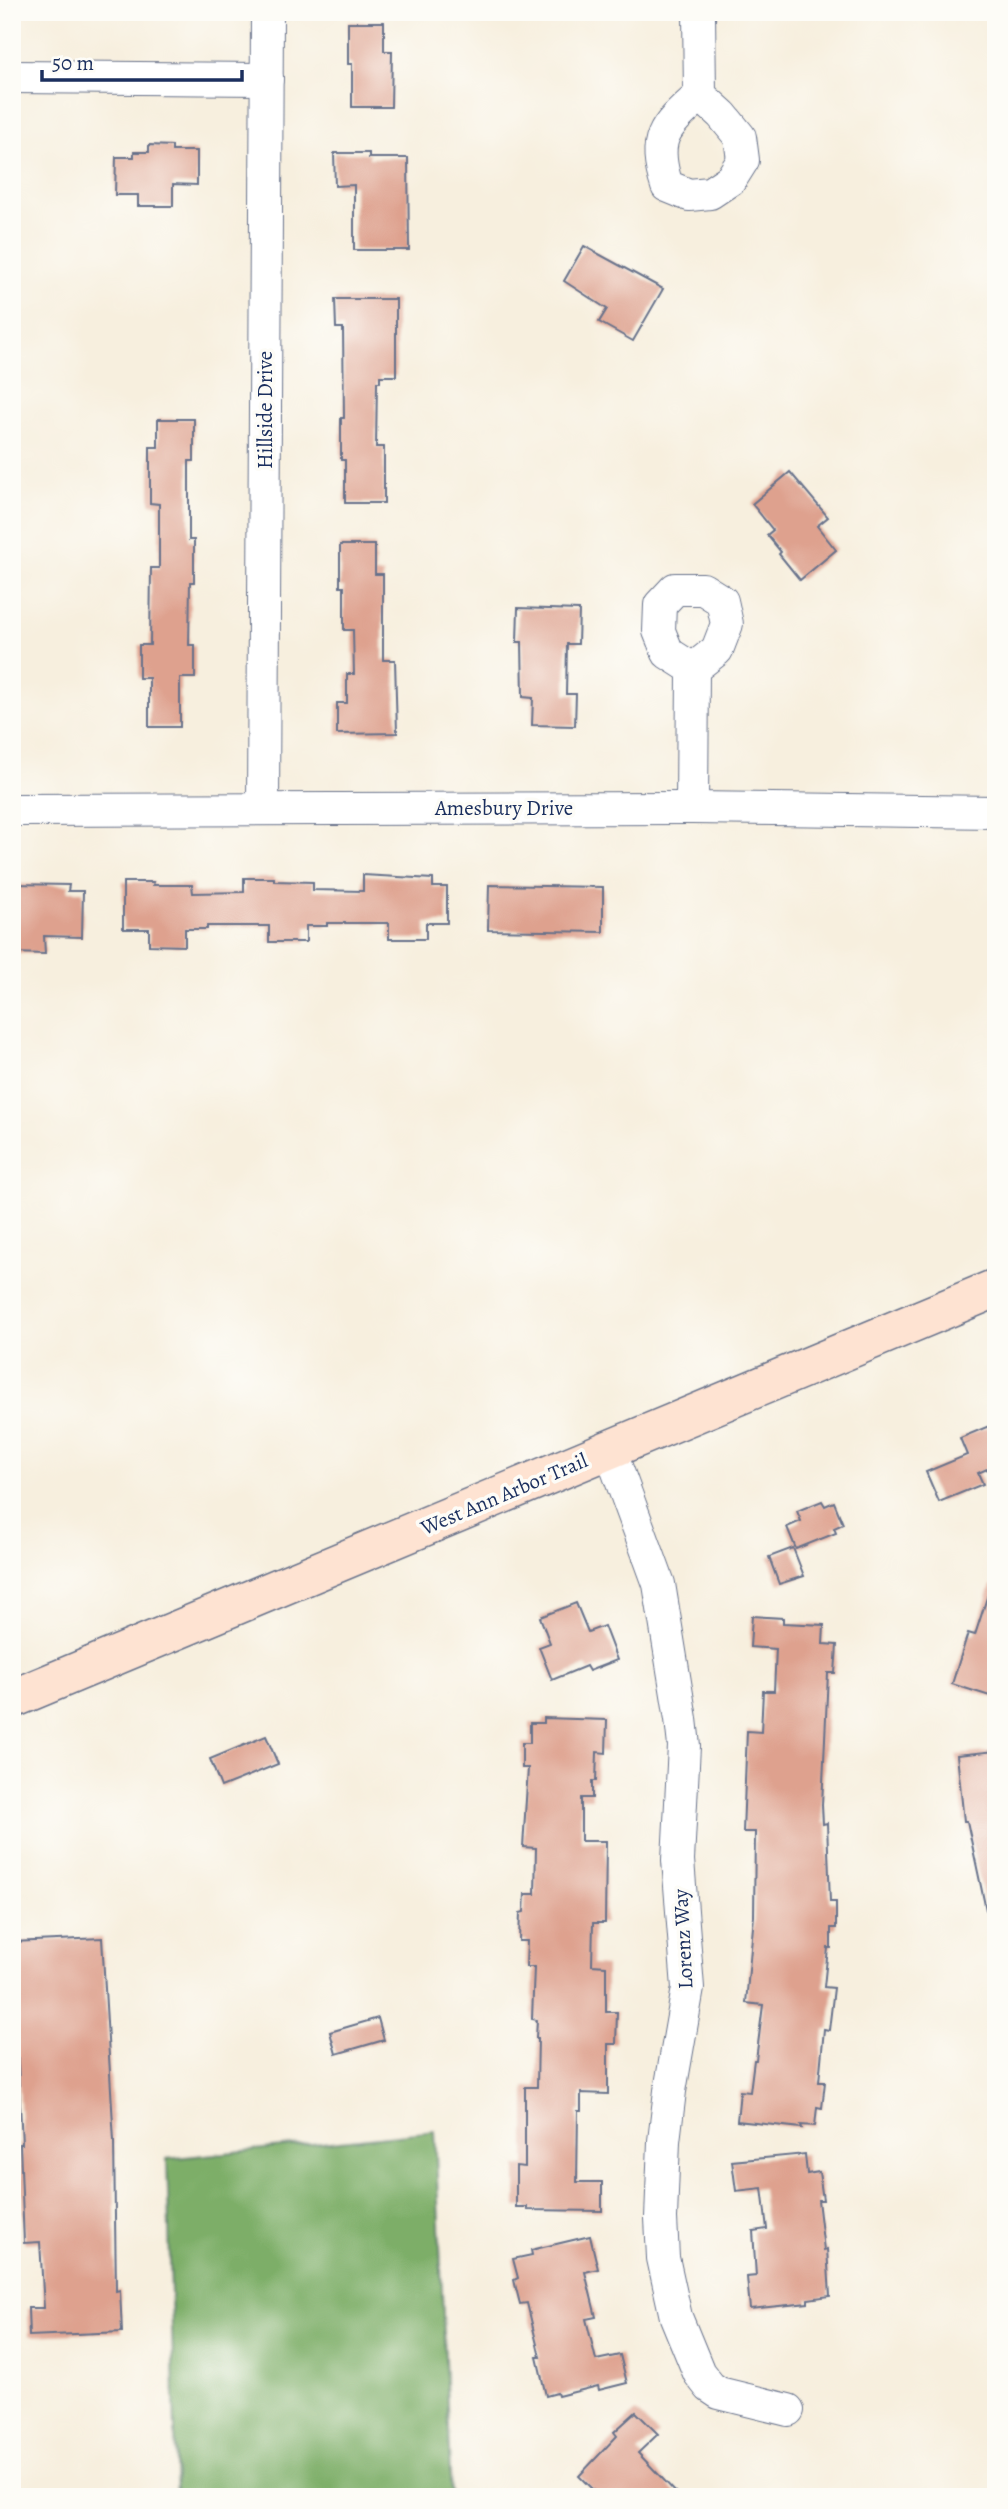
<svg xmlns="http://www.w3.org/2000/svg" width="1008" height="2509" font-family="Alegreya,serif">
	<style>
		.forest { fill: #7dae68; stroke: #4c6e63; stroke-width: 2 }
		.building { fill: #dea18e }
		.lines { fill: none; stroke-linecap: round; stroke-linejoin: round }
		.street-casing { stroke: #68728b; stroke-width: 34 }
		.secondary-casing { stroke: #68728b; stroke-width: 41 }
		.street { stroke: #fff; stroke-width: 32 }
		.secondary { stroke: #fee3d2; stroke-width: 38 }
		.labels { text-anchor: middle; dominant-baseline: central; stroke-width: 7; stroke-linejoin: round; paint-order: stroke }
		.street-label { font-size: 21px; fill: #1b2f5e; stroke: #fdfcf7 }
	</style>
	<rect width="100%" height="100%" fill="#fdfcf7"/>
	<filter id="ink" filterUnits="userSpaceOnUse"><feTurbulence type="fractalNoise" baseFrequency=".0143" numOctaves="2"/><feDisplacementMap in="SourceGraphic" scale="14" xChannelSelector="R" yChannelSelector="G"/><feConvolveMatrix kernelMatrix="1 2 1 2 8 2 1 2 1" color-interpolation-filters="sRGB"/></filter>
	<filter id="wash" filterUnits="userSpaceOnUse"><feTurbulence type="fractalNoise" baseFrequency=".00686" numOctaves="4" result="noise"/><feDisplacementMap in="SourceGraphic" scale="28" xChannelSelector="R" yChannelSelector="G"/><feGaussianBlur stdDeviation="1.57" result="paint"/><feColorMatrix in="noise" values="0 0 0 0 0 0 0 0 0 0 0 0 0 0 0 0 0 1.4 0 .05"/><feComposite in="paint" operator="in"/></filter>
	<g filter="url(#wash)">
		<rect width="100%" height="100%" fill="#f7efde"/>
		<polygon class="forest" points="435,2131 451,2497 177,2497 167,2159"/>
		<g id="blocks">
			<g class="building">
				<polygon points="348,22 384,22 384,51 392,51 391,107 352,107 352,64 348,64"/>
				<polygon points="149,145 172,146 172,151 197,151 197,185 173,184 173,206 138,206 138,195 115,195 116,157 134,157 134,152 149,152"/>
				<polygon points="334,153 369,153 369,158 408,158 409,250 354,250 354,185 335,186"/>
				<polygon points="584,246 663,289 633,341 599,322 607,309 564,281"/>
				<polygon points="335,299 396,299 396,376 380,376 380,382 377,382 376,447 384,447 384,503 345,503 345,460 341,460 341,418 344,418 343,328 336,328"/>
				<polygon points="158,419 194,419 194,461 189,461 189,540 194,540 194,582 190,582 189,645 195,645 195,678 180,678 180,727 149,727 149,678 139,678 139,645 150,645 151,568 159,568 159,504 150,503 150,447 158,447"/>
				<polygon points="790,472 828,517 817,526 836,550 800,580 779,554 781,552 767,535 773,530 752,504"/>
				<polygon points="340,545 375,545 375,574 383,574 383,660 395,660 397,733 337,734 337,703 347,703 347,674 354,674 353,630 344,630 344,587 340,587"/>
				<polygon points="518,608 579,610 578,644 567,644 566,694 576,694 575,726 532,725 533,698 523,697 522,642 517,642"/>
				<polygon points="363,875 433,879 433,887 447,887 447,923 426,923 426,939 389,939 389,923 327,923 327,926 306,926 306,942 269,942 269,926 207,926 207,929 185,929 185,946 149,945 149,929 123,929 123,882 154,882 153,885 192,885 193,893 244,892 244,878 274,878 274,881 313,882 313,890 363,891"/>
				<polygon points="12,884 69,885 68,891 83,891 82,937 44,936 45,954 14,953"/>
				<polygon points="489,885 603,887 603,932 488,930"/>
				<polygon points="989,1426 991,1431 996,1429 996,1465 978,1473 983,1484 939,1502 926,1472 967,1455 960,1438"/>
				<polygon points="822,1501 825,1506 834,1502 843,1524 834,1528 836,1533 796,1549 787,1527 801,1521 797,1511"/>
				<polygon points="793,1548 804,1576 779,1584 769,1557"/>
				<polygon points="991,1585 996,1585 996,1698 952,1684 968,1633 975,1635"/>
				<polygon points="576,1603 588,1632 604,1626 617,1660 589,1671 586,1666 552,1680 539,1647 550,1643 540,1617"/>
				<polygon points="752,1616 783,1618 783,1623 824,1625 823,1644 837,1645 835,1673 828,1673 822,1805 823,1824 827,1823 830,1902 836,1902 836,1928 831,1928 831,1948 828,1948 824,1987 834,1988 829,2030 824,2029 819,2082 825,2082 822,2108 817,2107 815,2126 801,2125 802,2128 737,2121 740,2091 750,2092 754,2060 756,2060 763,2005 746,2003 754,1916 755,1832 743,1832 747,1731 761,1732 763,1691 774,1691 776,1649 750,1647"/>
				<polygon points="544,1718 607,1720 606,1753 597,1752 596,1781 592,1781 592,1798 581,1798 581,1841 606,1841 605,1923 593,1923 592,1965 606,1966 606,2012 617,2012 616,2044 608,2044 608,2094 581,2093 581,2111 578,2111 577,2182 602,2182 602,2211 527,2210 527,2207 516,2207 516,2166 525,2167 525,2087 537,2087 538,2038 536,2038 537,2020 532,2019 534,1967 526,1967 527,1941 519,1941 520,1913 524,1912 525,1894 535,1894 536,1848 523,1847 528,1768 522,1768 522,1743 530,1743 530,1723 544,1723"/>
				<polygon points="266,1736 278,1764 221,1787 210,1759"/>
				<polygon points="996,1751 996,1909 986,1910 967,1821 964,1821 957,1755"/>
				<polygon points="102,1938 114,2141 116,2291 120,2290 122,2332 29,2336 28,2308 44,2308 40,2242 24,2243 20,2144 22,2144 12,1942"/>
				<polygon points="378,2018 384,2040 336,2054 330,2032"/>
				<polygon points="805,2154 807,2174 819,2172 823,2200 818,2200 824,2250 827,2249 830,2296 808,2299 808,2303 750,2309 747,2277 756,2276 753,2231 767,2229 762,2188 736,2191 732,2161"/>
				<polygon points="590,2236 598,2269 585,2272 596,2317 586,2319 596,2360 620,2355 627,2383 599,2390 598,2386 558,2396 557,2393 546,2396 537,2357 540,2357 527,2303 520,2304 514,2280 518,2278 513,2259 532,2255 531,2250"/>
				<polygon points="636,2412 658,2434 638,2453 680,2497 600,2497 579,2476 617,2436 614,2432"/>
			</g>
		</g>
	</g>
	<g filter="url(#ink)">
		<use href="#blocks" fill-opacity="0" stroke="#68728b" stroke-width="2"/>
		<g class="lines">
			<g class="street-casing">
				<g id="street">
					<path d="M 699,12 L 700,95 C 665,127 651,137 667,186 L 689,195 L 710,193 L 731,179 L 743,160 L 740,137 L 722,115 L 700,95"/>
					<polyline points="12,77 267,79"/>
					<polygon points="675,589 703,589 722,601 727,624 717,650 693,669 668,653 659,631 660,605"/>
					<polyline points="692,808 693,669"/>
					<polyline points="263,809 267,12"/>
					<polyline points="12,810 692,808 996,812"/>
					<polyline points="610,1450 659,1584 681,1719 684,1746 678,1860 688,1988 670,2091 664,2141 661,2218 663,2258 676,2317 699,2373 710,2387 719,2393 788,2410"/>
				</g>
			</g>
			<g class="secondary-casing">
				<polyline id="secondary" points="12,1699 996,1288"/>
			</g>
			<use href="#street" class="street"/>
			<use href="#secondary" class="secondary"/>
		</g>
	</g>
	<g class="labels">
		<g class="street-label">
			<text transform="translate(265 410) rotate(-90)">Hillside Drive</text>
			<text x="504" y="808">Amesbury Drive</text>
			<text transform="translate(504 1494) rotate(-23)">West Ann Arbor Trail</text>
			<text transform="translate(683 1939) rotate(-93)">Lorenz Way</text>
		</g>
	</g>
	<rect width="1008" height="2509" fill="none" stroke="#fdfcf7" stroke-width="42"/>
	<path d="M42 70v10h200v-10" fill="none" stroke="#1b2f5e" stroke-width="3.5"/>
	<text x="52" y="70" font-size="21" fill="#1b2f5e" stroke="#fdfcf7" stroke-width="5" paint-order="stroke">50 m</text>
</svg>
